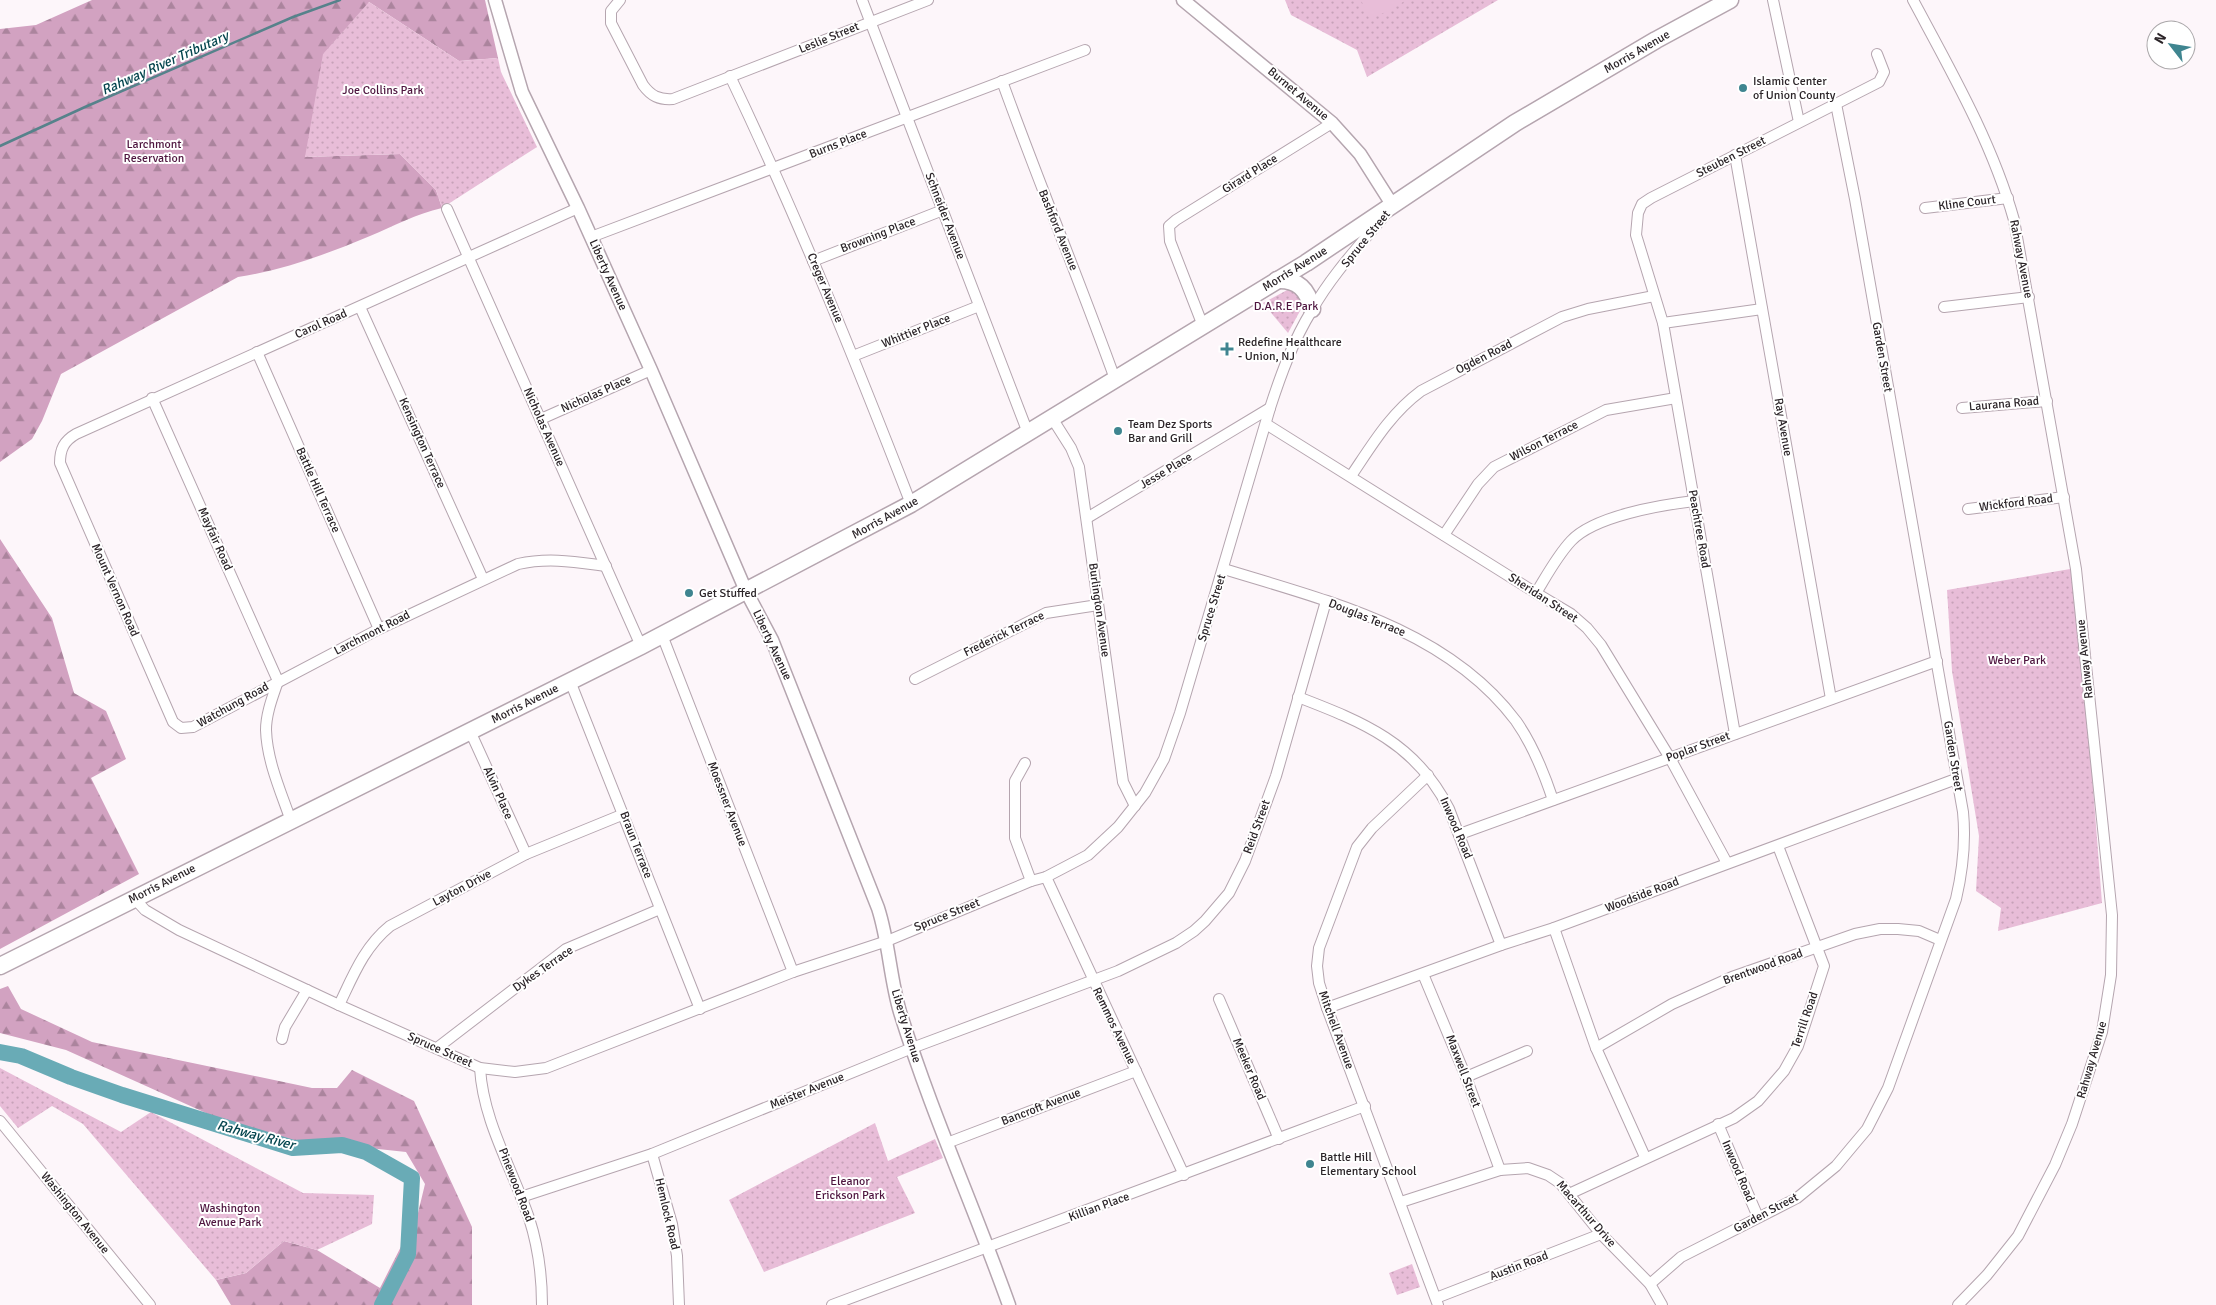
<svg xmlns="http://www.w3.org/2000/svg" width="2216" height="1305" font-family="Signika,sans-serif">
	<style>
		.forest { fill: url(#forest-firs) }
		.park { fill: url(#park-dots) }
		.garden { fill: #e8bdd8 }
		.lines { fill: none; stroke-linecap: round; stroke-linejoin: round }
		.stream { stroke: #56828b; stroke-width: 2.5 }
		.river { stroke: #69abb6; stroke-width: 16 }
		.minor-casing { stroke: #b5a5af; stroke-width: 12 }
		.tertiary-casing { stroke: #b5a5af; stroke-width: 15 }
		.primary-casing { stroke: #b5a5af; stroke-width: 19 }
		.minor { stroke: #fff; stroke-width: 10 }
		.tertiary { stroke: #fff; stroke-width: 12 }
		.primary { stroke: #fff; stroke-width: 16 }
		.poi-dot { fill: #3f8590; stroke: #fff; stroke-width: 2 }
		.labels { text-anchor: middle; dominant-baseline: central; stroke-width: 4; stroke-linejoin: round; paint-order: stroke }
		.street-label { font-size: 12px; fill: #2b2428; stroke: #fff }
		.poi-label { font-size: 12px; fill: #2b2428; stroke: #fff; text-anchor: start }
		.park-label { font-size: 12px; fill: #4e153f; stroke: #fff }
		.water-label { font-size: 14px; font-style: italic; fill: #05454e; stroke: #fff }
	</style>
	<defs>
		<pattern id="forest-firs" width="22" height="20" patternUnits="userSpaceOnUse" patternTransform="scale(1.25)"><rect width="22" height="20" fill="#d2a2c1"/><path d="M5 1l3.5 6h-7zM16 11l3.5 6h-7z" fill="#ab849d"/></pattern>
		<pattern id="park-dots" width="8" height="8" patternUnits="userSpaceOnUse" patternTransform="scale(1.25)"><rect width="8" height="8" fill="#e8bdd8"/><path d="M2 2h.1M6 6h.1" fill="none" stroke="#c7a2b9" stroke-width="1.8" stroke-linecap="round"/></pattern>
	</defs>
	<rect width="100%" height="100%" fill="#fdf6fa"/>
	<g class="forest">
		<path d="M 92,0 L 485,0 L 498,58 L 459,61 L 369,2 L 305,157 L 400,154 L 436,190 L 442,208 C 416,214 394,226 370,236 C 327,254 284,270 238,277 L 61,374 L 42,421 L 32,439 L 0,462 L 0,29 L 36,25 Z"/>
		<polygon points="0,539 52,618 74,693 106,711 126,759 91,778 139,874 0,949"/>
		<polygon points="8,986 21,1009 92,1042 312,1088 337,1088 352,1070 414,1101 472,1227 472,1305 231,1305 216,1280 246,1273 284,1241 317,1250 380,1288 418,1213 425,1184 406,1152 257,1136 66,1050 0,1033 0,989"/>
	</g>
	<g class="park">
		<polygon points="1285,0 1498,0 1367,77 1357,50 1291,15"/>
		<polygon points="369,2 459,61 498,58 501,72 537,147 442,208 436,190 400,154 305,157 323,54"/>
		<polygon points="1291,288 1306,300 1288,333 1263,303"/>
		<polygon points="2076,568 2102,903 1998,931 2001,908 1976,891 1979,836 1952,671 1947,590"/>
		<polygon points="0,1068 121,1132 151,1112 303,1193 374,1195 372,1224 317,1250 284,1241 246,1273 216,1280 83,1124 52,1106 18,1128 0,1106"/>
		<polygon points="875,1123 888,1161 935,1139 943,1158 897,1177 915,1213 764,1272 729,1200"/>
		<polygon points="1412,1264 1420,1287 1397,1295 1389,1273"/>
	</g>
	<polygon class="garden" points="1361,0 1406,0 1389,11 1369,18"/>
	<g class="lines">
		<polyline class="stream" points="0,146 85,107 293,17 340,0"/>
		<polyline class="river" points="0,1052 21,1056 71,1077 122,1095 293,1148 342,1145 366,1152 412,1178 408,1254 382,1305"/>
		<g class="minor-casing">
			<g id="minor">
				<path d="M 620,0 L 611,11 L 611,23 L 643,85 C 651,96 659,100 673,99 L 928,0"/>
				<polyline points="862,0 1028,433"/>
				<polyline points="1773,0 1799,122"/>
				<path d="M 1913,0 C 1951,71 1992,142 2014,220 L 2076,569 L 2112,915 L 2111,975 L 2102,1032 L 2072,1124 L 2055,1165 L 2018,1236 L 1987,1275 L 1958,1305"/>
				<path d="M 730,76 C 797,216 855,360 911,504"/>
				<path d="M 1002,81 C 1038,181 1079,279 1115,379"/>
				<polyline points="1735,155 1831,699"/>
				<path d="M 578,208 L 76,434 C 64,441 60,449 60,463 L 173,722 L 181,728 L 193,727 L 379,629 L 518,564 C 549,557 576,562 606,566"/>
				<polyline points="1925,208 2008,198"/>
				<polyline points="447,209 641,646"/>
				<polyline points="591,237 1085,50"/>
				<polyline points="813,261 943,210"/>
				<polyline points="360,307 483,579"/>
				<polyline points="1944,307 2029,297"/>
				<polyline points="1663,323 1762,309"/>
				<polyline points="1203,326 1170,241 1169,226 1176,220 1332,123"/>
				<polyline points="257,352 379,629"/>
				<polyline points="853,356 979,306"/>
				<polyline points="152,398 278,681"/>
				<polyline points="1962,408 2047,401"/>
				<polyline points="1052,418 1071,448 1079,467 1123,782 1135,806"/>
				<polyline points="541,419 651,370"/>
				<polyline points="1266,424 1536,593 1571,614 1587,628 1601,645 1670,758 1727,863"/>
				<path d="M 1351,476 C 1372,445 1390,414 1421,391 L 1562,317 L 1588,309 L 1654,296"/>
				<polyline points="1968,509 2064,497"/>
				<polyline points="1087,518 1270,408"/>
				<polyline points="1444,535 1478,484 1494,467 1606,410 1676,398"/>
				<path d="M 1224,569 C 1328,601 1447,629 1516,721 C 1533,745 1544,773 1553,800"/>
				<path d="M 1536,593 C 1547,575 1557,556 1571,541 C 1594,516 1661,505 1694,501"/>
				<polyline points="662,635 793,972"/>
				<polyline points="915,679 1046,613 1098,605"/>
				<path d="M 278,681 C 273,696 266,713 266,730 C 267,761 281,792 291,821"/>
				<polyline points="570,681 700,1009"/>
				<path d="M 1298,697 C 1363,722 1416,743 1449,809 L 1501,945"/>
				<polyline points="470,731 526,854"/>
				<polyline points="1735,734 1663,323 1636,235 1638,213 1642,204 1651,198 1879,82 1884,72 1877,54"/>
				<polyline points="1025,763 1015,781 1015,838 1031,881"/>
				<polyline points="1428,775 1372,828 1357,847 1319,948 1317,966 1319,983 1327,1008 1438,1305"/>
				<polyline points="1460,834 1937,661"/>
				<polyline points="1046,877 1184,1175"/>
				<path d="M 134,898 L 145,910 L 179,930 L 339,1005 L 480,1068 L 515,1072 L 546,1068 L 793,972 L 887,941 L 1031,881 L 1046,877 L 1088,855 L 1118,827 L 1145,793 L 1164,759 L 1180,713 L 1270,408 C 1281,374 1293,341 1312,310 C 1331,276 1359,246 1384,216"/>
				<polyline points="1554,928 1596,1048 1645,1157"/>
				<polyline points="1423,974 1466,1077 1500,1170"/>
				<polyline points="1219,999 1279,1139"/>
				<path d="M 339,1005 C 353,976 364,947 390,926 L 526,854 L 624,814"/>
				<polyline points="1327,1008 1501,945 1554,928 1956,779"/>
				<polyline points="282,1039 285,1027 307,990"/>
				<polyline points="437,1048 566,949 660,909"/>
				<polyline points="1596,1048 1672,1004 1732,977 1855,934 1880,929 1898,929 1919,931 1940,940"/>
				<path d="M 480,1068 C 483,1121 512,1168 529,1218 C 538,1246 542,1275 542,1305"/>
				<polyline points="1466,1077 1527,1051"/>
				<polyline points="0,1121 150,1305"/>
				<polyline points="1718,1124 1758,1217"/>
				<polyline points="947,1143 1136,1071"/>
				<polyline points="652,1154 672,1224 677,1256 679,1305"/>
				<polyline points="1569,1194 1734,1118 1758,1101 1784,1071 1798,1046 1824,966 1778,846"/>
				<polyline points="521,1197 652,1154 912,1048 1118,971 1176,943 1194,931 1205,921 1229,893 1245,861 1276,776 1326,601"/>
				<polyline points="1401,1202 1500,1170 1528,1168 1548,1175 1560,1183 1601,1234 1650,1284 1662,1305"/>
				<path d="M 1650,1284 L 1681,1257 L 1797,1198 L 1836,1166 L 1851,1148 L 1867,1129 L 1888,1088 L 1956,899 C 1963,869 1966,843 1963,812 L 1855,199 L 1836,104"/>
				<polyline points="1436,1298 1601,1234"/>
				<polyline points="832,1305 1365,1106"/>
			</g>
		</g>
		<g class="tertiary-casing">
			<g id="tertiary">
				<path d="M 495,0 L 522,92 L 578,208 L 651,370 L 746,591 L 772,640 L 878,908 C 889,942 890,978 900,1012 C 931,1112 974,1207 1009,1305"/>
				<polyline points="1183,0 1332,123 1360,154 1393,206"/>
			</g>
		</g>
		<g class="primary-casing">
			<g id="primary">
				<path d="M 1277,280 C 1298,279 1308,290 1312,309"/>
				<polyline points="0,966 641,646 911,504 1306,263 1515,123 1656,40 1730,0"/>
			</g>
		</g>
		<use href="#minor" class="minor"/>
		<use href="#tertiary" class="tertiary"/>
		<use href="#primary" class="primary"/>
	</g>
	<g class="poi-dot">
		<circle cx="1743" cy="88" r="5"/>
		<path d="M1224.5 341.5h5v5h5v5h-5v5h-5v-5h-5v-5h5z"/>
		<circle cx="1118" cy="431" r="5"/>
		<circle cx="689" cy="593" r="5"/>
		<circle cx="1310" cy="1164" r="5"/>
	</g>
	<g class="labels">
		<g class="street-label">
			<text transform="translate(829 38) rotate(-22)">Leslie Street</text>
			<text transform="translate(1637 52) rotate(-30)">Morris Avenue</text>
			<text transform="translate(1298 94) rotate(40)">Burnet Avenue</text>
			<text transform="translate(838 144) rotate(-21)">Burns Place</text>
			<text transform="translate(1731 157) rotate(-27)">Steuben Street</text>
			<text transform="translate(1250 174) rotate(-32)">Girard Place</text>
			<text transform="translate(1967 203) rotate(-7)">Kline Court</text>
			<text transform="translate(945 216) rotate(69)">Schneider Avenue</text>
			<text transform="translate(1058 230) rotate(68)">Bashford Avenue</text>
			<text transform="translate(878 235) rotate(-21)">Browning Place</text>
			<text transform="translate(1366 239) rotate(-51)">Spruce Street</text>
			<text transform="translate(2021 259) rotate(79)">Rahway Avenue</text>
			<text transform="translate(1295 269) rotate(-32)">Morris Avenue</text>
			<text transform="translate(608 275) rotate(66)">Liberty Avenue</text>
			<text transform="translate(825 288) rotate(67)">Creger Avenue</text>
			<text transform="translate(321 324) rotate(-24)">Carol Road</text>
			<text transform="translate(916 331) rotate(-22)">Whittier Place</text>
			<text transform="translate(1484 357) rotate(-27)">Ogden Road</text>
			<text transform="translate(1882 357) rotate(80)">Garden Street</text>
			<text transform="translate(596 394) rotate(-24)">Nicholas Place</text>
			<text transform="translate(2004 404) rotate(-5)">Laurana Road</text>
			<text transform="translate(544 427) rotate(66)">Nicholas Avenue</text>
			<text transform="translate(1783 427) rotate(80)">Ray Avenue</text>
			<text transform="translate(1544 441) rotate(-27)">Wilson Terrace</text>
			<text transform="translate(422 443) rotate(66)">Kensington Terrace</text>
			<text transform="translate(1166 471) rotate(-31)">Jesse Place</text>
			<text transform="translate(318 490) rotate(66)">Battle Hill Terrace</text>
			<text transform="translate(2016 503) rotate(-7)">Wickford Road</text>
			<text transform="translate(885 518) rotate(-29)">Morris Avenue</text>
			<text transform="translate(1699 529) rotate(80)">Peachtree Road</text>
			<text transform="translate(215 539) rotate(66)">Mayfair Road</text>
			<text transform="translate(115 590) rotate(66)">Mount Vernon Road</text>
			<text transform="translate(1543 598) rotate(33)">Sheridan Street</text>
			<text transform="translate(1212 608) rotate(-73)">Spruce Street</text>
			<text transform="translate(1099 610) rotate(82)">Burlington Avenue</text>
			<text transform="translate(1367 618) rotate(22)">Douglas Terrace</text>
			<text transform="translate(372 633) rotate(-27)">Larchmont Road</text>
			<text transform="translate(1004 634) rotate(-26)">Frederick Terrace</text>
			<text transform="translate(772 645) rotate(65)">Liberty Avenue</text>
			<text transform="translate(2085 659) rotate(-96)">Rahway Avenue</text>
			<text transform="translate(525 704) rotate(-27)">Morris Avenue</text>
			<text transform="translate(233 705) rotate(-29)">Watchung Road</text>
			<text transform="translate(1698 747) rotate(-20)">Poplar Street</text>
			<text transform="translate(1953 756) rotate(81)">Garden Street</text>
			<text transform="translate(498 793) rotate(66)">Alvin Place</text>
			<text transform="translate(727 804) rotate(69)">Moessner Avenue</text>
			<text transform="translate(1257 827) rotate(-70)">Reid Street</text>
			<text transform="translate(1456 828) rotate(67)">Inwood Road</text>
			<text transform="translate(636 845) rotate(69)">Braun Terrace</text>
			<text transform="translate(162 884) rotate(-27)">Morris Avenue</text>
			<text transform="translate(462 888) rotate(-28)">Layton Drive</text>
			<text transform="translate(1642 895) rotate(-21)">Woodside Road</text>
			<text transform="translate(947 915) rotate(-22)">Spruce Street</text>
			<text transform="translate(1763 967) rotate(-20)">Brentwood Road</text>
			<text transform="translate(543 969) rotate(-35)">Dykes Terrace</text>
			<text transform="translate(1805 1020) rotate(-71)">Terrill Road</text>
			<text transform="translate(906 1026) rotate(73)">Liberty Avenue</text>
			<text transform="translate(1114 1026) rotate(64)">Remmos Avenue</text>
			<text transform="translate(1336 1030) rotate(70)">Mitchell Avenue</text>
			<text transform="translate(440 1050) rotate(24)">Spruce Street</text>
			<text transform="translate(2092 1060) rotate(-74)">Rahway Avenue</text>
			<text transform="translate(1249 1069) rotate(67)">Meeker Road</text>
			<text transform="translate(1463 1071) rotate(69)">Maxwell Street</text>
			<text transform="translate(807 1091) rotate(-22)">Meister Avenue</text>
			<text transform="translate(1041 1107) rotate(-21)">Bancroft Avenue</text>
			<text transform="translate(1738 1171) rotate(67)">Inwood Road</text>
			<text transform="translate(516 1185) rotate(69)">Pinewood Road</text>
			<text transform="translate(1099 1207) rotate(-20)">Killian Place</text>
			<text transform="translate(75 1213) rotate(51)">Washington Avenue</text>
			<text transform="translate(1766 1213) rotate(-28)">Garden Street</text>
			<text transform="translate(667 1214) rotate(77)">Hemlock Road</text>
			<text transform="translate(1586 1214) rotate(49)">Macarthur Drive</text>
			<text transform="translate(1519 1266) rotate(-21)">Austin Road</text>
		</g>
		<g class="poi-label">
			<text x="1753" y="81">Islamic Center<tspan x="1753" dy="14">of Union County</tspan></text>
			<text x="1238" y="342">Redefine Healthcare<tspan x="1238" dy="14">- Union, NJ</tspan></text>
			<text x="1128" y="424">Team Dez Sports<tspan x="1128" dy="14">Bar and Grill</tspan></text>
			<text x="699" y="593">Get Stuffed</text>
			<text x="1320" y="1157">Battle Hill<tspan x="1320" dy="14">Elementary School</tspan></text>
		</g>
		<g class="park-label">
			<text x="383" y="90">Joe Collins Park</text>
			<text x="154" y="144">Larchmont<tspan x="154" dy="14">Reservation</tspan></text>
			<text x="1286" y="306">D.A.R.E Park</text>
			<text x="2017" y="660">Weber Park</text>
			<text x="850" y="1181">Eleanor<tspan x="850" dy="14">Erickson Park</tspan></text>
			<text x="230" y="1208">Washington<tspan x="230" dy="14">Avenue Park</tspan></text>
		</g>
		<g class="water-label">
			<text transform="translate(165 63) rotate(-24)">Rahway River Tributary</text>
			<text transform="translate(256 1135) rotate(15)">Rahway River</text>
		</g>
	</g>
	<g transform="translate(2171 45) rotate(301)"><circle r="24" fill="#ffffff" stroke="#aaa7a9"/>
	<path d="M0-4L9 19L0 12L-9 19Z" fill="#3f8590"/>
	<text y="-8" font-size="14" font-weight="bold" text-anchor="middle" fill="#2b2428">N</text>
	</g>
</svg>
